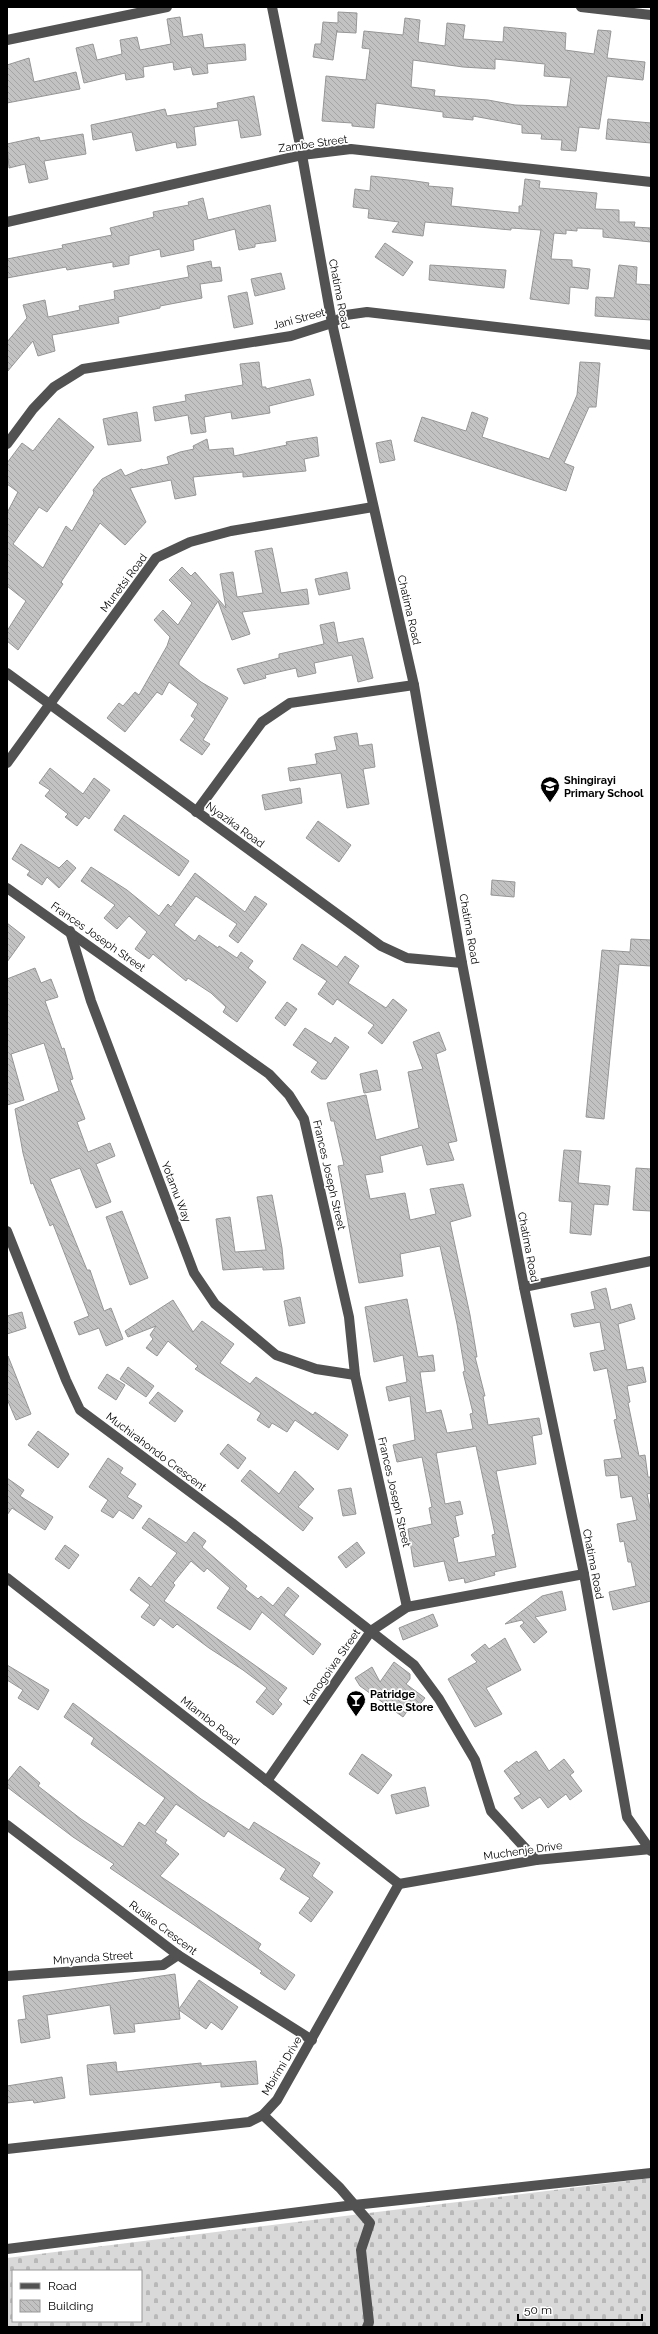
<svg xmlns="http://www.w3.org/2000/svg" width="658" height="2334" font-family="Raleway,sans-serif">
	<style>
		.cemetery { fill: url(#cemetery-stones); fill-rule: evenodd }
		.building { fill: url(#building-back-hatch); stroke: #969696; fill-rule: evenodd }
		.lines { fill: none; stroke-linecap: round; stroke-linejoin: round }
		.minor { stroke: #525252; stroke-width: 10 }
		.labels { text-anchor: middle; dominant-baseline: central; stroke-width: 3.5; stroke-linejoin: round; paint-order: stroke }
		.street-label { font-size: 11px; fill: #000; stroke: #fff }
		.poi-label { font-size: 11px; font-weight: bold; fill: #000; stroke: #fff; text-anchor: start }
	</style>
	<defs>
		<pattern id="cemetery-stones" width="16" height="16" patternUnits="userSpaceOnUse"><rect width="16" height="16" fill="#d9d9d9"/><path d="M2 7V4a2 2 0 0 1 4 0v3zM10 15v-3a2 2 0 0 1 4 0v3z" fill="#b8b8b8"/></pattern>
		<pattern id="building-back-hatch" width="6" height="6" patternUnits="userSpaceOnUse"><rect width="6" height="6" fill="#c2c2c2"/><path d="M-1 5l2 2M0 0l6 6M5-1l2 2" fill="none" stroke="#a5a5a5"/></pattern>
	</defs>
	<rect width="100%" height="100%" fill="#fff"/>
	<path class="cemetery" d="M 651,2178 L 651,2327 L 7,2327 L 7,2258 ZM 13,2271 L 141,2271 L 141,2321 L 13,2321 Z"/>
	<g class="building">
		<polygon points="338,12 357,13 356,33 337,32 337,30 333,60 313,57 315,44 321,44 323,22 338,23"/>
		<polygon points="180,17 183,37 202,34 204,48 245,44 246,60 207,64 208,73 193,75 191,67 174,70 173,62 143,67 144,77 126,80 125,73 84,83 76,48 93,44 97,60 122,54 120,40 137,37 140,50 171,44 167,19"/>
		<path d="M 405,18 L 420,20 L 418,42 L 445,46 L 447,23 L 465,25 L 463,39 L 503,42 L 504,27 L 566,33 L 565,50 L 594,54 L 598,30 L 611,31 L 607,58 L 645,62 L 643,80 L 607,76 L 599,129 L 579,127 L 576,151 L 561,150 L 562,140 L 541,139 L 542,134 L 522,133 L 522,125 L 473,116 L 473,120 L 443,117 L 443,112 L 376,103 L 374,128 L 352,126 L 352,123 L 322,121 L 326,76 L 366,80 L 370,49 L 362,48 L 364,31 L 403,35 ZM 495,59 L 545,64 L 544,76 L 571,78 L 567,107 L 515,105 L 488,100 L 434,96 L 435,90 L 411,87 L 413,60 L 463,67 L 495,69 Z"/>
		<polygon points="29,58 34,82 76,72 80,89 7,103 7,65"/>
		<polygon points="254,96 261,135 241,138 238,120 194,127 196,145 177,148 176,142 136,151 132,132 93,140 91,125 165,109 167,116 218,108 217,103"/>
		<polygon points="608,119 651,123 651,143 606,139"/>
		<polygon points="83,134 86,154 44,161 48,179 29,183 25,164 9,168 7,144 39,137 40,141"/>
		<polygon points="371,176 408,180 429,183 428,186 453,188 451,206 519,213 519,206 522,206 525,179 540,181 539,188 597,193 595,209 619,210 619,222 635,222 634,227 651,228 651,242 603,237 603,229 577,228 577,231 566,230 566,234 554,233 551,259 572,260 572,267 590,269 588,289 570,287 569,304 530,299 541,230 511,228 511,230 425,222 423,236 392,232 399,222 368,218 369,209 353,207 355,189 370,191"/>
		<polygon points="203,198 208,220 270,205 276,241 255,244 255,247 239,250 235,229 193,240 194,250 161,257 160,249 129,256 129,264 113,267 113,262 67,270 66,267 7,278 7,259 63,248 62,245 112,235 110,228 154,217 153,212 189,205 188,202"/>
		<polygon points="385,243 413,262 403,276 375,257"/>
		<polygon points="211,261 212,268 220,267 222,281 200,284 202,298 160,306 160,308 118,317 119,323 52,335 55,351 38,356 33,341 7,372 7,342 27,318 23,305 45,300 48,317 80,310 79,306 115,299 114,291 189,277 187,266"/>
		<polygon points="430,265 506,270 504,288 429,280"/>
		<polygon points="619,265 637,267 636,284 651,285 651,320 595,316 596,297 614,298"/>
		<polygon points="281,273 285,289 255,296 251,279"/>
		<polygon points="247,292 253,324 234,328 228,296"/>
		<polygon points="259,362 262,387 266,387 266,389 310,379 314,395 269,406 270,413 232,419 231,412 204,417 206,432 191,434 188,415 155,421 153,407 186,401 185,395 243,385 240,364"/>
		<polygon points="580,362 600,363 596,407 589,407 564,463 574,467 566,491 414,441 422,417 466,431 472,412 488,418 482,437 549,459 577,395"/>
		<polygon points="137,412 141,441 108,445 103,419"/>
		<polygon points="59,418 94,447 47,512 39,507 13,544 43,568 66,526 72,531 94,493 93,490 102,479 121,469 125,476 142,469 143,470 169,464 167,457 180,452 194,449 193,446 207,439 209,450 233,448 234,456 287,445 286,442 317,437 319,456 304,459 306,471 243,477 243,472 193,477 196,495 175,499 171,480 130,488 146,522 125,545 100,523 61,582 63,584 18,650 7,641 7,631 26,601 7,586 7,513 18,492 7,484 7,463 22,443 33,451"/>
		<polygon points="391,440 395,460 380,463 376,443"/>
		<polygon points="272,548 281,593 307,589 309,604 242,612 250,634 232,640 218,601 179,662 179,665 201,682 228,698 203,740 210,744 202,755 180,740 195,719 191,716 198,704 169,682 162,695 157,692 125,732 107,718 119,703 123,706 135,692 139,695 167,646 170,637 154,620 163,610 178,625 192,603 169,580 182,567 191,576 195,572 226,608 220,574 233,572 237,597 263,593 255,551"/>
		<polygon points="347,572 350,589 319,595 315,579"/>
		<polygon points="334,622 338,643 363,638 373,678 358,682 352,655 314,663 316,673 298,677 296,668 265,675 266,678 244,684 237,669 279,658 279,654 324,644 320,625"/>
		<polygon points="357,733 359,746 372,744 375,767 363,769 369,804 347,808 341,773 290,781 288,768 317,764 315,754 337,750 334,737"/>
		<polygon points="50,768 83,794 94,778 110,790 89,819 85,816 77,826 65,817 68,814 45,796 50,790 39,783"/>
		<polygon points="300,788 302,803 265,810 262,795"/>
		<polygon points="124,815 189,861 179,876 114,830"/>
		<polygon points="318,821 351,845 339,862 306,838"/>
		<polygon points="21,844 59,868 67,860 76,868 59,888 47,877 42,885 27,875 30,871 12,859"/>
		<polygon points="91,867 127,890 159,916 168,904 171,907 195,873 245,912 255,896 267,904 238,943 229,936 237,924 196,896 174,925 195,941 199,935 218,948 219,946 237,958 241,952 253,961 248,968 266,982 237,1022 223,1012 226,1007 211,993 188,978 186,981 153,954 149,959 135,949 147,932 129,916 117,929 104,918 115,905 81,881"/>
		<polygon points="492,880 515,882 514,897 491,895"/>
		<polygon points="7,923 25,937 7,962"/>
		<polygon points="631,939 651,940 651,966 619,964 604,1119 586,1117 602,950 630,952"/>
		<polygon points="302,944 337,967 345,956 359,966 348,983 386,1008 393,999 407,1010 382,1044 368,1033 374,1025 337,999 333,1005 318,994 327,981 293,959"/>
		<polygon points="35,968 41,983 51,979 58,997 45,1001 62,1049 64,1048 73,1079 70,1080 85,1119 77,1122 88,1152 110,1143 115,1156 96,1164 111,1202 96,1208 80,1168 50,1179 87,1270 90,1270 104,1311 111,1308 123,1339 106,1346 99,1328 79,1335 74,1322 89,1316 53,1224 50,1226 33,1183 31,1184 23,1153 15,1109 59,1091 44,1043 11,1054 24,1100 7,1105 7,979"/>
		<polygon points="287,1002 297,1009 285,1026 275,1018"/>
		<polygon points="305,1028 331,1044 335,1037 349,1047 326,1079 321,1079 311,1072 318,1062 293,1045"/>
		<path d="M 439,1032 L 446,1050 L 436,1054 L 457,1141 L 448,1143 L 454,1160 L 427,1165 L 422,1145 L 380,1156 L 383,1172 L 365,1175 L 370,1199 L 405,1193 L 410,1220 L 436,1214 L 430,1189 L 463,1184 L 471,1216 L 450,1222 L 470,1315 L 477,1357 L 475,1357 L 485,1396 L 483,1396 L 488,1425 L 539,1418 L 542,1434 L 532,1436 L 536,1464 L 496,1471 L 516,1567 L 494,1572 L 495,1575 L 465,1583 L 464,1578 L 449,1581 L 444,1561 L 414,1567 L 408,1529 L 432,1524 L 429,1508 L 432,1507 L 422,1457 L 397,1462 L 393,1445 L 415,1440 L 410,1396 L 389,1401 L 386,1387 L 407,1382 L 403,1355 L 374,1362 L 365,1307 L 407,1299 L 418,1357 L 433,1355 L 435,1371 L 420,1372 L 426,1413 L 441,1410 L 447,1433 L 473,1429 L 470,1414 L 473,1413 L 463,1372 L 465,1371 L 457,1324 L 440,1246 L 400,1254 L 403,1276 L 359,1283 L 338,1166 L 344,1165 L 334,1121 L 331,1121 L 327,1103 L 366,1095 L 376,1140 L 419,1128 L 408,1072 L 423,1069 L 413,1042 ZM 476,1446 L 495,1534 L 492,1535 L 496,1556 L 458,1563 L 453,1538 L 459,1536 L 455,1516 L 463,1514 L 460,1501 L 445,1504 L 436,1453 Z"/>
		<polygon points="377,1070 381,1090 364,1093 360,1074"/>
		<polygon points="564,1150 581,1151 578,1183 610,1186 608,1205 594,1204 591,1235 570,1233 572,1202 559,1201"/>
		<polygon points="636,1168 651,1169 651,1211 633,1210"/>
		<polygon points="272,1195 282,1248 284,1269 263,1270 263,1267 223,1270 216,1219 230,1217 235,1252 266,1250 257,1197"/>
		<polygon points="122,1211 148,1278 130,1285 106,1217"/>
		<polygon points="606,1288 611,1310 631,1304 635,1319 618,1324 627,1370 643,1367 646,1382 627,1386 630,1402 628,1403 639,1456 645,1455 648,1477 651,1477 651,1493 647,1494 651,1512 651,1601 613,1610 609,1592 636,1586 631,1562 628,1562 624,1541 620,1542 617,1524 637,1520 632,1496 621,1498 618,1475 606,1476 604,1460 622,1458 614,1420 617,1419 607,1368 594,1371 590,1353 605,1350 600,1322 574,1327 571,1314 595,1309 591,1292"/>
		<polygon points="300,1297 305,1323 289,1326 284,1301"/>
		<polygon points="173,1300 193,1332 202,1321 234,1344 220,1363 250,1384 256,1377 313,1415 315,1412 348,1435 338,1450 295,1420 287,1432 272,1423 269,1428 257,1420 261,1413 195,1369 198,1366 168,1341 157,1356 146,1348 153,1339 150,1335 156,1326 128,1337 125,1331"/>
		<polygon points="22,1312 26,1328 7,1334 7,1316"/>
		<polygon points="8,1356 31,1414 16,1420 7,1399"/>
		<polygon points="128,1367 154,1386 146,1397 120,1379"/>
		<polygon points="107,1374 125,1385 116,1400 98,1388"/>
		<polygon points="158,1392 183,1411 175,1422 149,1403"/>
		<polygon points="38,1431 69,1454 58,1468 28,1445"/>
		<polygon points="228,1444 246,1458 238,1469 220,1454"/>
		<polygon points="108,1458 123,1468 120,1473 136,1484 127,1497 142,1506 133,1519 119,1510 113,1518 101,1511 108,1500 89,1487"/>
		<polygon points="250,1470 279,1494 295,1471 314,1489 298,1507 313,1518 303,1531 241,1481"/>
		<polygon points="7,1478 24,1490 20,1496 53,1517 45,1530 12,1508 7,1515"/>
		<polygon points="351,1488 356,1514 343,1516 338,1490"/>
		<polygon points="149,1518 186,1543 194,1532 206,1541 202,1547 247,1586 245,1589 258,1599 261,1596 273,1606 288,1587 299,1596 284,1615 321,1644 313,1655 262,1612 250,1630 217,1608 230,1588 207,1568 204,1572 191,1561 173,1583 175,1585 164,1601 287,1688 278,1700 282,1704 273,1715 256,1702 267,1688 243,1670 209,1648 177,1624 173,1628 160,1618 154,1626 141,1617 150,1605 130,1590 139,1577 151,1587 177,1553 142,1528"/>
		<polygon points="357,1542 365,1553 346,1568 338,1557"/>
		<polygon points="65,1545 79,1555 69,1569 55,1559"/>
		<polygon points="562,1591 566,1610 535,1617 547,1632 534,1643 520,1626 524,1623 522,1620 505,1624 542,1596"/>
		<polygon points="433,1614 438,1626 403,1640 399,1628"/>
		<polygon points="505,1638 521,1670 486,1688 502,1714 475,1727 448,1679 477,1662 471,1655 485,1644 489,1649"/>
		<polygon points="394,1662 410,1674 410,1679 406,1684 425,1698 416,1709 411,1706 403,1717 360,1686 355,1678 372,1667 380,1682"/>
		<polygon points="7,1665 49,1690 38,1710 18,1698 23,1690 7,1680"/>
		<polygon points="73,1703 201,1799 249,1830 254,1822 320,1863 312,1876 333,1892 311,1922 299,1913 310,1898 280,1879 286,1869 228,1831 224,1837 176,1804 155,1832 167,1840 165,1843 179,1854 160,1876 261,1944 258,1949 295,1975 285,1990 260,1973 262,1971 110,1868 114,1864 73,1837 7,1787 7,1782 20,1766 40,1783 38,1786 81,1819 123,1847 139,1822 145,1826 165,1798 91,1744 94,1738 64,1717"/>
		<polygon points="536,1751 549,1771 564,1759 574,1772 570,1775 582,1791 570,1800 566,1794 548,1808 540,1797 522,1809 514,1798 521,1794 504,1771 517,1761 518,1763"/>
		<polygon points="362,1754 392,1775 378,1794 349,1774"/>
		<polygon points="425,1787 429,1806 396,1814 391,1795"/>
		<polygon points="175,1974 179,2009 199,1980 238,2007 222,2030 211,2022 206,2029 179,2010 180,2019 134,2024 135,2032 114,2034 110,2005 47,2015 50,2038 21,2043 18,2020 26,2019 23,1996"/>
		<polygon points="256,2061 258,2084 221,2087 221,2082 90,2095 87,2065 116,2062 117,2072 201,2063 201,2066"/>
		<polygon points="62,2077 65,2098 34,2103 33,2100 7,2103 7,2086"/>
	</g>
	<g class="lines">
		<g class="minor">
			<polyline points="272,7 302,155 332,323 414,685 462,963 524,1287 584,1574 627,1817 651,1851"/>
			<polyline points="581,7 651,15"/>
			<polyline points="7,40 167,7"/>
			<polyline points="7,222 302,155 351,149 651,182"/>
			<polyline points="7,444 33,409 54,387 83,369 291,336 332,323 346,315 367,312 651,345"/>
			<polyline points="7,673 381,946 407,958 462,963"/>
			<polyline points="7,763 156,558 190,542 231,531 373,507"/>
			<polyline points="196,812 262,722 290,703 414,685"/>
			<polyline points="7,888 269,1074 289,1095 304,1119 349,1317 355,1375 407,1607"/>
			<polyline points="70,931 91,1001 194,1273 215,1304 276,1355 316,1369 355,1375"/>
			<polyline points="7,1231 66,1380 80,1410 232,1523 414,1665 439,1699 475,1760 491,1811 536,1860"/>
			<polyline points="524,1287 651,1261"/>
			<polyline points="7,1578 399,1884"/>
			<polyline points="267,1781 371,1631 407,1607 584,1574"/>
			<polyline points="7,1825 178,1955 312,2040"/>
			<polyline points="399,1884 536,1860 651,1849"/>
			<polyline points="7,1976 163,1965 178,1955"/>
			<polyline points="263,2115 340,2188 370,2223 361,2250 369,2322 367,2327"/>
			<polyline points="7,2149 249,2122 263,2115 277,2100 399,1884"/>
			<polyline points="7,2249 354,2205 651,2173"/>
		</g>
	</g>
	<defs>
		<g id="school-pin" transform="scale(1)"><path d="M0 17L-7.5 6A9.5 9.5 0 1 1 7.5 6Z" fill="#000" stroke="#fff"/><path d="M0-5L7-2L0 1L-7-2ZM-4 1L0 2.5L4 1V4Q0 6-4 4Z" fill="#fff"/></g>
		<g id="bar-pin" transform="scale(1)"><path d="M0 17L-7.5 6A9.5 9.5 0 1 1 7.5 6Z" fill="#000" stroke="#fff"/><path d="M-6-5H6L.8 .8V4.5H3.5V6h-7V4.5H-.8V.8Z" fill="#fff"/></g>
	</defs>
	<g fill-rule="evenodd">
		<use href="#school-pin" x="550" y="786"/>
		<use href="#bar-pin" x="356" y="1700"/>
	</g>
	<g class="labels">
		<g class="street-label">
			<text transform="translate(313 144) rotate(-8)">Zambe Street</text>
			<text transform="translate(339 294) rotate(79)">Chatima Road</text>
			<text transform="translate(299 319) rotate(-15)">Jani Street</text>
			<text transform="translate(124 583) rotate(-53)">Munetsi Road</text>
			<text transform="translate(409 610) rotate(77)">Chatima Road</text>
			<text transform="translate(235 825) rotate(36)">Nyazika Road</text>
			<text transform="translate(469 929) rotate(80)">Chatima Road</text>
			<text transform="translate(98 937) rotate(35)">Frances Joseph Street</text>
			<text transform="translate(329 1175) rotate(77)">Frances Joseph Street</text>
			<text transform="translate(176 1192) rotate(69)">Yotamu Way</text>
			<text transform="translate(528 1247) rotate(79)">Chatima Road</text>
			<text transform="translate(156 1452) rotate(37)">Muchirahondo Crescent</text>
			<text transform="translate(394 1492) rotate(77)">Frances Joseph Street</text>
			<text transform="translate(593 1564) rotate(79)">Chatima Road</text>
			<text transform="translate(332 1667) rotate(-55)">Kanogoiwa Street</text>
			<text transform="translate(210 1721) rotate(38)">Mlambo Road</text>
			<text transform="translate(523 1851) rotate(-8)">Muchenje Drive</text>
			<text transform="translate(163 1928) rotate(37)">Rusike Crescent</text>
			<text transform="translate(93 1958) rotate(-4)">Mnyanda Street</text>
			<text transform="translate(282 2066) rotate(-59)">Mbirimi Drive</text>
		</g>
		<g class="poi-label">
			<text x="564" y="780">Shingirayi<tspan x="564" dy="13">Primary School</tspan></text>
			<text x="370" y="1694">Patridge<tspan x="370" dy="13">Bottle Store</tspan></text>
		</g>
	</g>
	<rect width="658" height="2334" fill="none" stroke="#000000" stroke-width="16"/>
	<rect x="12" y="2270" width="130" height="52" fill="#ffffff" stroke="#999999"/>
	<rect x="20" y="2283" width="20" height="6" fill="#525252" stroke="#999999"/>
	<text x="48" y="2290" font-size="12" fill="#000000">Road</text>
	<rect x="20" y="2300" width="20" height="12" fill="url(#building-back-hatch)" stroke="#999999"/>
	<text x="48" y="2310" font-size="12" fill="#000000">Building</text>
	<path d="M518 2314v6h124v-6" fill="none" stroke="#000000" stroke-width="2"/>
	<text x="524" y="2314" font-size="12" fill="#000000" stroke="#ffffff" stroke-width="3" paint-order="stroke">50 m</text>
</svg>
